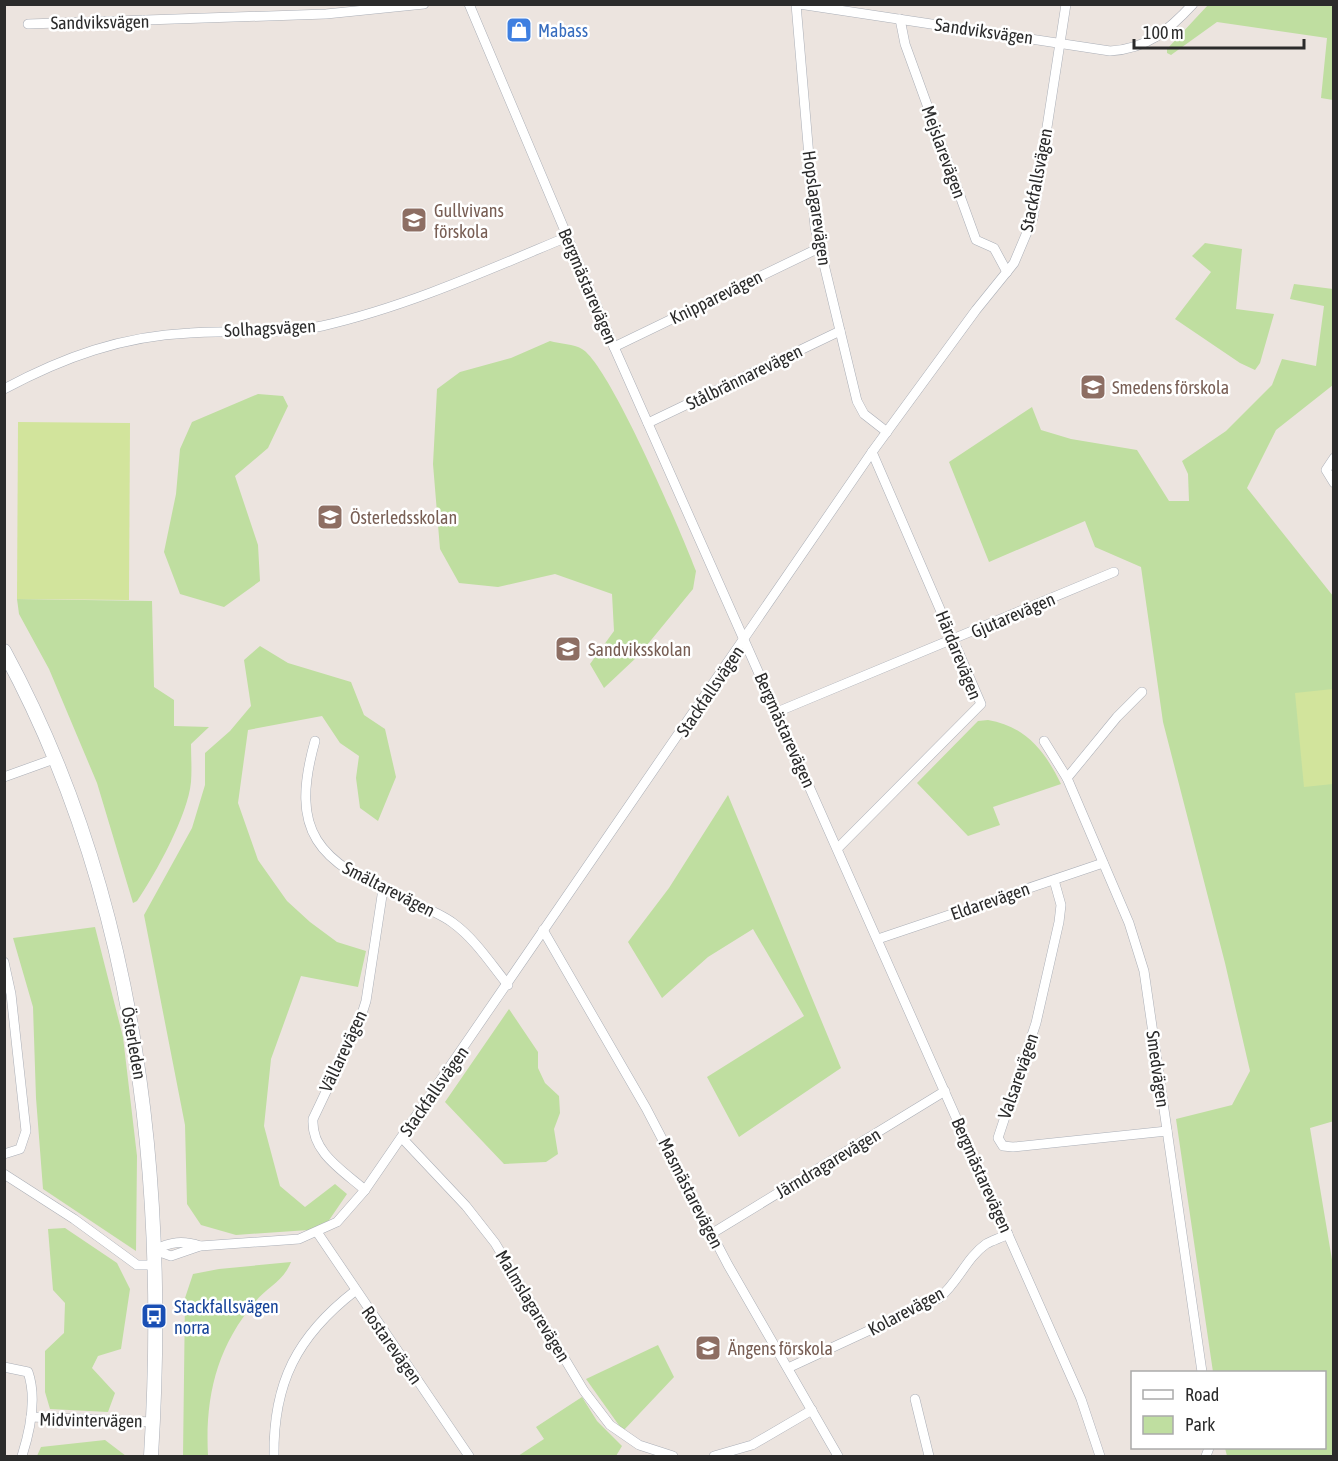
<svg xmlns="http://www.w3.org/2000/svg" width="1338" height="1461" font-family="'Asap Condensed',sans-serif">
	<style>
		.green { fill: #bfdea0 }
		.pitch { fill: #d2e49c }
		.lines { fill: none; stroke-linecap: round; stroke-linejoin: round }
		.street-casing { stroke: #abafb7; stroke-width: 10 }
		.secondary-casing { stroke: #abafb7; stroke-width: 15 }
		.street { stroke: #fff; stroke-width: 9 }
		.secondary { stroke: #fff; stroke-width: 14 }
		.labels { text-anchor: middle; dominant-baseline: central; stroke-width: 5; stroke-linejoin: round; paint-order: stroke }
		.street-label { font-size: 18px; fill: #2b2b2b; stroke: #fff }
		.shop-label { font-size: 18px; fill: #366cbe; stroke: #fff; text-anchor: start }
		.education-label { font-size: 18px; fill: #785e54; stroke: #fff; text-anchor: start }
		.transit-label { font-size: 18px; fill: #164399; stroke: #fff; text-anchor: start }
	</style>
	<rect width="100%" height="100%" fill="#ece4df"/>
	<g class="green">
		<polygon points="1208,5 1333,5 1333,100 1321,98 1327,38 1217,22 1171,55 1167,53 1167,49"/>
		<polygon points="1205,243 1242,249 1236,309 1274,314 1260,363 1255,370 1240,363 1175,319 1211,272 1192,256"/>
		<polygon points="1294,284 1333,289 1333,385 1276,430 1247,488 1333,596 1334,1121 1310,1128 1333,1266 1333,1456 1227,1456 1225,1448 1324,1448 1324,1372 1213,1372 1176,1119 1232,1105 1250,1071 1225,963 1163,722 1141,567 1095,547 1085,521 989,562 949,462 1032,407 1041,430 1071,439 1137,450 1169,501 1189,501 1188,474 1182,461 1226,431 1272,385 1282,359 1316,366 1324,306 1290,299"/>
		<path d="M 550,341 C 560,344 574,344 582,349 C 609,364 682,534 696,571 L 693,589 L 638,656 L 604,688 L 590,664 L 614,631 L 612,594 L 555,574 L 498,587 L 459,583 L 440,549 L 433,464 L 437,389 L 460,372 L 511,358 Z"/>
		<polygon points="258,394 283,396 288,406 268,448 235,476 258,545 260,581 224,607 180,594 164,552 176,494 180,449 192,422"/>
		<path d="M 17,599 L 152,601 L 154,687 L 174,700 L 174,726 L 209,727 L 191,744 C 191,756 192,769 191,782 C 188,815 156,873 137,901 L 133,903 L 97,783 L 49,669 L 19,614 Z"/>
		<polygon points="260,646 288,663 351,682 364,715 385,729 396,777 378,821 360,808 356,778 359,756 340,743 322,716 248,730 238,803 258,860 287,901 310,922 337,942 366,951 358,987 301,976 271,1059 264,1126 280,1186 305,1207 335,1184 347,1194 323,1229 236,1235 201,1225 187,1204 185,1125 144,915 192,828 205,785 205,753 230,731 251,706 244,660"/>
		<path d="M 988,720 C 1025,726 1045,751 1061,784 L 993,807 L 1000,825 L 968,836 L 917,783 L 978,721 Z"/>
		<polygon points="728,795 841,1068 739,1137 707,1077 804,1016 753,929 708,957 662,998 628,942 669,888"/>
		<polygon points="95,927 123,1037 137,1156 136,1251 43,1189 36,1098 33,1007 13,938"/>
		<polygon points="509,1009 538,1052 538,1068 545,1083 559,1096 560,1113 554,1129 558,1154 546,1162 504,1164 445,1102"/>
		<polygon points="65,1228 117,1263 130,1289 121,1349 98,1356 92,1368 115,1393 108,1412 50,1409 45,1392 45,1351 64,1333 65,1303 53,1290 48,1229"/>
		<path d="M 291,1262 C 283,1282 268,1286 255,1302 C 216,1348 205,1398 208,1456 L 183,1456 L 185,1298 L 193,1274 L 219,1269 Z"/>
		<polygon points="658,1345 674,1377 623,1431 586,1379"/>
		<polygon points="582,1397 597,1421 622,1446 616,1456 518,1456 544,1439 536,1427"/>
		<polygon points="105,1440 126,1456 37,1456 41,1447"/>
	</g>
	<g class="pitch">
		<polygon points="18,422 130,423 129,600 17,599"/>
		<polygon points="1333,689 1333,784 1304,787 1295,693"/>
	</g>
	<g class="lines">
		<g class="street-casing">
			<g id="street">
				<polyline points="469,4 614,347 1081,1399 1100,1456"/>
				<polyline points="796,4 815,227 857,401 864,414 887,432"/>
				<path d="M 799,4 L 1110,51 C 1147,49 1169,30 1193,4"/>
				<polyline points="900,19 905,44 976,240 994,248 1007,272"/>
				<polyline points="28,24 326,14 424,4"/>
				<polyline points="614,347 819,248"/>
				<path d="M 4,389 C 64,357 122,336 190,333 C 234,330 279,335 322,326 C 406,307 488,270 567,237"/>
				<polyline points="648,423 840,331"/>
				<polyline points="1334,458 1326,470 1334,483"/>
				<polyline points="777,712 1114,572"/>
				<path d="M 315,741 C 289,833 318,861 400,897 C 418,905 438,912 453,923 C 475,939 491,964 508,985"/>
				<polyline points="1044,741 1067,778 1129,923 1144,971 1202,1372"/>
				<polyline points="4,777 54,759"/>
				<polyline points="1067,778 1117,717 1142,692"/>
				<polyline points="838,848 981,704 872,452"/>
				<polyline points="1054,880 1061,905 1059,922 1036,1023 998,1138 1003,1146 1013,1147 1167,1131"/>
				<polyline points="543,930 646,1108 728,1265 838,1456"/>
				<polyline points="878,939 1103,863"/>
				<polyline points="4,962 11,994 26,1131 20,1149 4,1154"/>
				<polyline points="402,1138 466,1206 495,1243 584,1391 610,1425 639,1445 673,1456"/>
				<polyline points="4,1174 74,1219 137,1265 154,1265"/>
				<path d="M 365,1190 C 342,1170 311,1152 313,1119 L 360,1020 L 366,1001 L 383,889"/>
				<polyline points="317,1232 469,1456"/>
				<polyline points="711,1234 945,1091"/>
				<polyline points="154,1250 171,1256 200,1246 299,1239 337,1222 365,1190 872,452 976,310 1014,263 1033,218 1066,4"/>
				<path d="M 154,1250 C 170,1242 183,1240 200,1246"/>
				<path d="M 4,1367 L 28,1372 C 37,1398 30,1431 22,1456"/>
				<path d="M 788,1368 L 939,1298 C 958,1283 966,1258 986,1244 C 993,1240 1001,1238 1008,1234"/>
				<polyline points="915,1399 929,1456"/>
				<polyline points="31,1417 153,1422"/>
				<path d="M 274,1456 C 273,1383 297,1336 355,1291"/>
				<polyline points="714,1456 752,1445 812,1410"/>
				<polyline points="1206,1456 1209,1448"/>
			</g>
		</g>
		<g class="secondary-casing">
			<path id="secondary" d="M 4,651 C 137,896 168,1183 151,1456"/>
		</g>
		<use href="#street" class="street"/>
		<use href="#secondary" class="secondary"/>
	</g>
	<defs>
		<g id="shop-square" transform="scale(1.35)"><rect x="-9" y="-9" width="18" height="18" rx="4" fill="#3f7fe0" stroke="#fff"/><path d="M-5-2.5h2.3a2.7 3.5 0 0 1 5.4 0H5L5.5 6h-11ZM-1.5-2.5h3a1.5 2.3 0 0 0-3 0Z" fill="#fff"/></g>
		<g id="school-square" transform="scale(1.35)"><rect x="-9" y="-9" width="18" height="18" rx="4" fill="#8d6e63" stroke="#fff"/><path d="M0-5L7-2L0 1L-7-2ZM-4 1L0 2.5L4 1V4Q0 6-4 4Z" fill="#fff"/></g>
		<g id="bus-square" transform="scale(1.35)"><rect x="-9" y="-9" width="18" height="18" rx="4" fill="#1a4fb4" stroke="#fff"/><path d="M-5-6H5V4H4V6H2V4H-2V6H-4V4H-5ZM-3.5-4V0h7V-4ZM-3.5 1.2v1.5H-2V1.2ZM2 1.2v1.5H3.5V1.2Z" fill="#fff"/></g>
	</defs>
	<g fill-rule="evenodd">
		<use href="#shop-square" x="519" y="30"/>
		<use href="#school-square" x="414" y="220"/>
		<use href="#school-square" x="1093" y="387"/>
		<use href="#school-square" x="330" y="517"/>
		<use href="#school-square" x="568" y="649"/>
		<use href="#bus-square" x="154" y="1316"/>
		<use href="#school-square" x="708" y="1348"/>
	</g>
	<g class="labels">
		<g class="street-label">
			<text transform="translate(100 22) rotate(-1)">Sandviksvägen</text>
			<text transform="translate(984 31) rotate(8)">Sandviksvägen</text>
			<text transform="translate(944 152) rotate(70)">Mejslarevägen</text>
			<text transform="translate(1036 180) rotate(-79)">Stackfallsvägen</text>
			<text transform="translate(817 208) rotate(82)">Hopslagarevägen</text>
			<text transform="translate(588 286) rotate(67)">Bergmästarevägen</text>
			<text transform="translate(716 297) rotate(-26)">Knipparevägen</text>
			<text transform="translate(270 328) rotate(-3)">Solhagsvägen</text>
			<text transform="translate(744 377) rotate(-26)">Stålbrännarevägen</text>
			<text transform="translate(1013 615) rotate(-23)">Gjutarevägen</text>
			<text transform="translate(959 655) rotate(68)">Härdarevägen</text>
			<text transform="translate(710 691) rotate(-56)">Stackfallsvägen</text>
			<text transform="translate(785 730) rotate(66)">Bergmästarevägen</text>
			<text transform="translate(389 889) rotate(27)">Smältarevägen</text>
			<text transform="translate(990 901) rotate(-19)">Eldarevägen</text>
			<text transform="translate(134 1043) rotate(80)">Österleden</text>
			<text transform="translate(343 1051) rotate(-65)">Vällarevägen</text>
			<text transform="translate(1158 1069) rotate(82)">Smedvägen</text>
			<text transform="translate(1018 1076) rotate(-71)">Valsarevägen</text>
			<text transform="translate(434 1091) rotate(-55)">Stackfallsvägen</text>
			<text transform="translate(828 1163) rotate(-31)">Järndragarevägen</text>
			<text transform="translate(982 1175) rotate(66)">Bergmästarevägen</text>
			<text transform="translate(691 1193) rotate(63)">Masmästarevägen</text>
			<text transform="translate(533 1306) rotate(59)">Malmslagarevägen</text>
			<text transform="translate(906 1311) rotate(-28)">Kolarevägen</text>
			<text transform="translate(392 1345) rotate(55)">Rostarevägen</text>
			<text transform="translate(91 1420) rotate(1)">Midvintervägen</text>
		</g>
		<g class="shop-label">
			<text x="538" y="30">Mabass</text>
		</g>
		<g class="education-label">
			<text x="434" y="210">Gullvivans<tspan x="434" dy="21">förskola</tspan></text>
			<text x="1112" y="387">Smedens förskola</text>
			<text x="350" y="517">Österledsskolan</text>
			<text x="588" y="649">Sandviksskolan</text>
			<text x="728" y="1348">Ängens förskola</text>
		</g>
		<g class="transit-label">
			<text x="174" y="1306">Stackfallsvägen<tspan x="174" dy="21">norra</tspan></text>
		</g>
	</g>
	<rect width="1338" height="1461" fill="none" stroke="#2b2b2b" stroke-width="12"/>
	<rect x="1131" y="1371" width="195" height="78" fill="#ffffff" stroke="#aaaaaa" stroke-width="1.5"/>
	<rect x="1143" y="1390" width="30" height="9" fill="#ffffff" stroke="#aaaaaa" stroke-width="1.5"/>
	<text x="1185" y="1401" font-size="18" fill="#2b2b2b">Road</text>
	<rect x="1143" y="1416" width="30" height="18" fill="#bfdea0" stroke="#aaaaaa" stroke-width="1.5"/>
	<text x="1185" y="1431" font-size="18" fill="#2b2b2b">Park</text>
	<path d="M1134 39v9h170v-9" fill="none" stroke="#2b2b2b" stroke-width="3"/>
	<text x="1143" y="39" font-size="18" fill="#2b2b2b" stroke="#ffffff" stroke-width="4.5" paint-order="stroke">100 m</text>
</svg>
